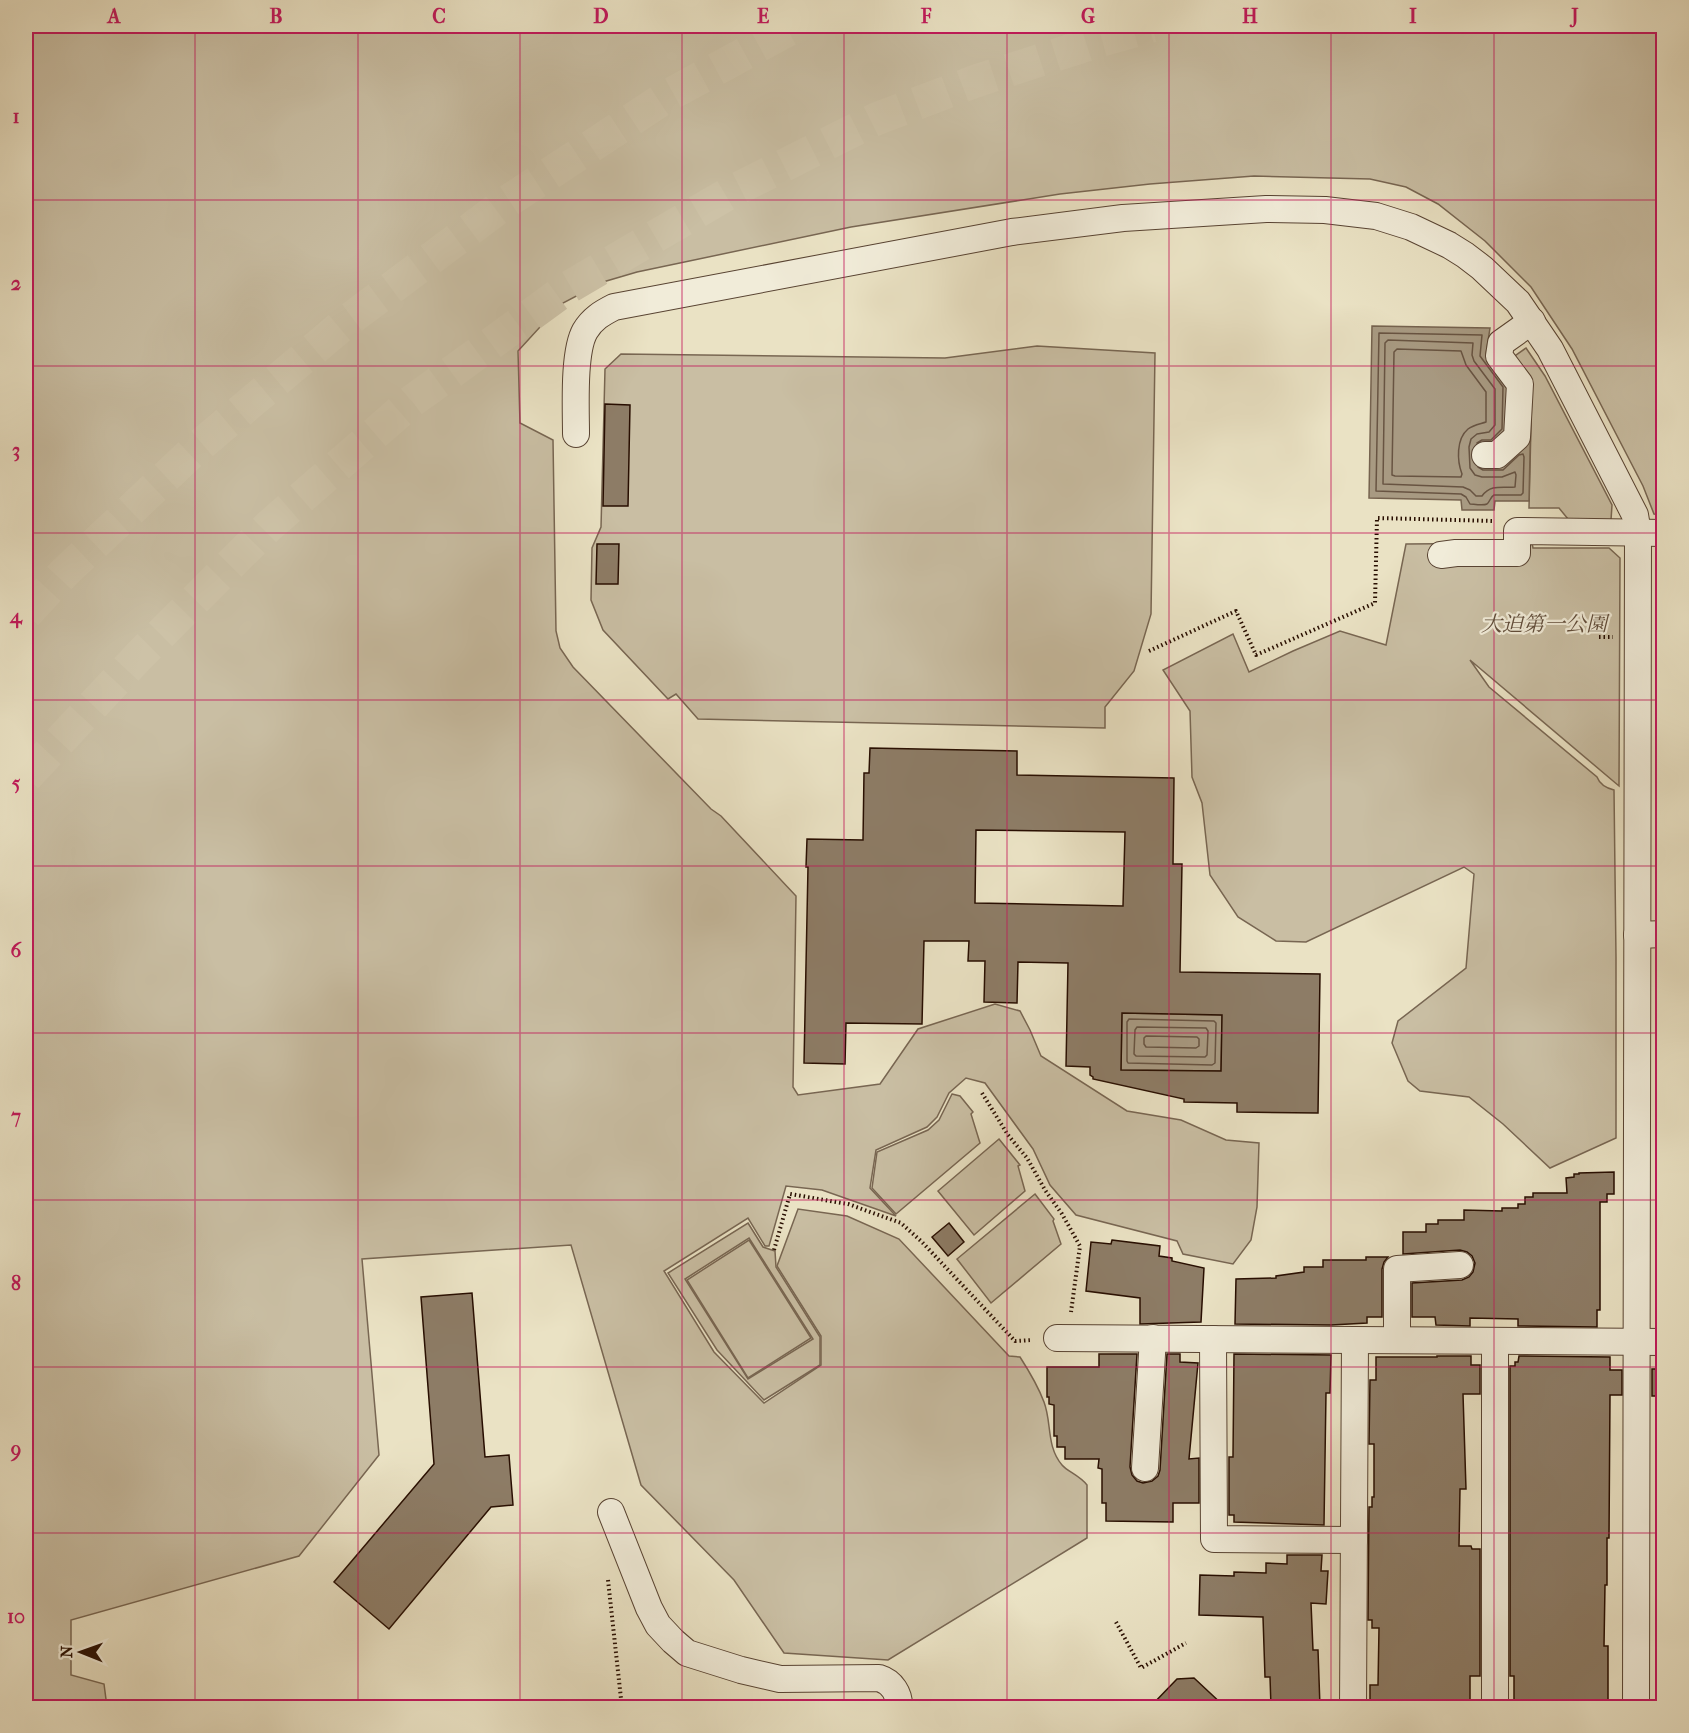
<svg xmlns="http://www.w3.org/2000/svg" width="1689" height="1733" font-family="'IM FELL French Canon','Noto Serif JP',serif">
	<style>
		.green { fill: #c9bea3; stroke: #786652; stroke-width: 1.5; fill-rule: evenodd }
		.water { fill: #a89a82; stroke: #75624e; stroke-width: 1.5 }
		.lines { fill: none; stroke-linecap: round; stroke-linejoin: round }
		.shore { stroke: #685442; stroke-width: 1.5 }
		.building { fill: #8d7c66; stroke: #280e01; stroke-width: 1.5; fill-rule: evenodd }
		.highway-tunnel { stroke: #cdc2a7; stroke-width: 33; stroke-dasharray: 33 16; stroke-linecap: butt }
		.minor-casing { stroke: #584332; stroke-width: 28 }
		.path { stroke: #280e01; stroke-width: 4; stroke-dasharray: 1.5 3; stroke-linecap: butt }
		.minor { stroke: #f1ecd9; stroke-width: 26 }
		.grid { fill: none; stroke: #c2185b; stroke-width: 1.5; stroke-opacity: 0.55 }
		.labels { text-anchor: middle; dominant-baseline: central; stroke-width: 4.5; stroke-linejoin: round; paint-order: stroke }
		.park-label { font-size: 21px; font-style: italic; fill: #604c3a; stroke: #f1ecd9 }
		.neatline { fill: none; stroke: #c2185b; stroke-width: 2 }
		.grid-label { font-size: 20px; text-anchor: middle; font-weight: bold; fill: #c2185b }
	</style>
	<rect width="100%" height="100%" fill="#eae2c4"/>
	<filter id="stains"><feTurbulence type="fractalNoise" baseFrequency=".00333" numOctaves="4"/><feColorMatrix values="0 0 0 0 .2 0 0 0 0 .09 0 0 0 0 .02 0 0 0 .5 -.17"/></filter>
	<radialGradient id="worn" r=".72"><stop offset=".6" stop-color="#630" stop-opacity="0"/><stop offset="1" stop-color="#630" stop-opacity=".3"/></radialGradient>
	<g class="green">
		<path d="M 26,26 L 1663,26 L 1663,515 L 1654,514 L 1643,486 L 1572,349 L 1531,287 L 1485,241 L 1438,204 L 1406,187 L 1370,179 L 1254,176 L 1150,184 L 1060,194 L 851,227 L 637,272 L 603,282 L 561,304 L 518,351 L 520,423 L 553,440 L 556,631 L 560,648 L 573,667 L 711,809 L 721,816 L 796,896 L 793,1087 L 798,1095 L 880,1084 L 918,1029 L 995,1004 L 1020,1011 L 1030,1030 L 1041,1056 L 1127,1111 L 1181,1120 L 1226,1140 L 1259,1143 L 1257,1207 L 1251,1240 L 1233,1264 L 1183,1254 L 1177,1241 L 1076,1215 L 1050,1185 L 1033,1149 L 985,1083 L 966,1078 L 949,1093 L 937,1117 L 927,1127 L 876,1150 L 870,1188 L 896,1216 L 822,1190 L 786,1186 L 769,1246 L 765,1246 L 748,1218 L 664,1271 L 714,1352 L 764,1403 L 821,1365 L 821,1336 L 777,1266 L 798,1209 L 847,1216 L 899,1239 L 1009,1356 L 1020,1357 C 1029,1371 1038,1386 1044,1402 C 1052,1423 1046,1446 1062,1465 C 1068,1472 1079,1475 1087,1485 L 1087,1538 L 888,1660 L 784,1653 L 734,1580 L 641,1485 L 571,1245 L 362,1259 L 379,1455 L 299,1556 L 71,1620 L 71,1675 L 104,1684 L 107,1707 L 26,1707 Z"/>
		<polygon points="1037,346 1155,353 1151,614 1134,671 1105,707 1105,728 698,719 676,694 668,699 603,630 591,600 592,548 601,527 605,369 621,354 945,358"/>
		<polygon points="1526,348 1545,376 1612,505 1611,520 1568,519 1559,508 1529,508 1532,385 1512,358"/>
		<path d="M 1532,543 L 1533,548 L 1609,548 L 1620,558 L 1619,786 L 1470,660 L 1489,687 L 1597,777 C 1600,785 1606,788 1614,790 L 1616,957 L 1616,1138 L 1550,1168 L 1503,1124 L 1469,1097 L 1420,1091 L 1408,1081 L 1392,1043 L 1398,1021 L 1466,968 L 1474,874 L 1464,867 L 1306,942 L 1276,941 L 1238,917 L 1210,875 L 1202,803 L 1192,777 L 1190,711 L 1163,670 L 1233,634 L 1249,672 L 1293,651 L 1340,631 L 1386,645 L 1406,544 Z"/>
		<polygon points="952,1094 960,1096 973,1112 971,1114 980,1143 896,1214 872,1188 877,1152 928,1130 939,1120"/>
		<polygon points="999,1139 1020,1165 1018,1166 1025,1191 974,1235 938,1191"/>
		<polygon points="1035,1194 1054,1219 1053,1221 1061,1244 991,1303 957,1259"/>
		<path d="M 748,1223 L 763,1247 L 775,1251 L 776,1267 L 820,1337 L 820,1365 L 764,1400 L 717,1350 L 668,1273 ZM 749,1238 L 813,1339 L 748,1379 L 685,1279 Z"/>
		<polygon points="749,1240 811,1338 748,1378 687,1280"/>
	</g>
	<g class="water">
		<polygon points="1372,326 1490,328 1486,354 1509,384 1508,433 1482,463 1531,408 1529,501 1495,501 1494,510 1462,510 1461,500 1369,498"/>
		<polygon points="1122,1013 1222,1015 1221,1071 1121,1070"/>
	</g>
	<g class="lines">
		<g class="shore">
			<path d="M 1388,340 L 1473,343 L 1472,355 L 1474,361 L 1495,389 L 1495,425 L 1489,432 L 1477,434 L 1471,439 L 1469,447 L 1470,468 L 1475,475 L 1482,477 L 1502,477 L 1515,472 L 1516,475 L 1515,487 C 1502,488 1491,484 1482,496 L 1476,496 L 1470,490 L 1463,487 L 1383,484 L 1385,343 Z"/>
			<path d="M 1397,349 L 1461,351 L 1466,365 L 1486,392 L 1486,422 C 1480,424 1473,425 1468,429 C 1456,439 1457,461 1462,474 L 1461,477 L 1395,476 L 1392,475 L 1394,352 Z"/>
			<path d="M 1477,443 L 1482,440 L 1491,440 L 1502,429 L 1503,387 L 1480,356 L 1482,335 L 1379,333 L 1376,491 L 1461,494 L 1466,497 L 1470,504 C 1473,504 1483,506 1487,504 C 1490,502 1490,497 1494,495 L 1521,495 L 1523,493 L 1524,457 L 1523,454 L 1519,455 L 1503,470 L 1483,470 L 1478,467"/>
			<polygon points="1129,1019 1214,1021 1216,1023 1215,1063 1212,1065 1128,1063 1127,1061 1127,1022"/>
			<polygon points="1137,1027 1206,1028 1208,1031 1207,1055 1205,1057 1136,1056 1134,1054 1135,1030"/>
			<polygon points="1146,1036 1197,1037 1199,1039 1199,1046 1196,1048 1146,1047 1144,1044 1144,1038"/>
		</g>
	</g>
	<g class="building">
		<polygon points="605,404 630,405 628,506 603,506"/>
		<polygon points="597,544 619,544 618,584 596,584"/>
		<path d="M 870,748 L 1017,751 L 1017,775 L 1174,778 L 1173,864 L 1182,864 L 1180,972 L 1320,974 L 1318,1113 L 1237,1112 L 1237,1103 L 1184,1102 L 1184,1099 L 1093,1079 L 1093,1077 L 1090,1075 L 1090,1067 L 1066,1066 L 1068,963 L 1018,962 L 1017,1003 L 984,1002 L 985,961 L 968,961 L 969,941 L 924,941 L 922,1024 L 846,1023 L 845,1064 L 804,1063 L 808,867 L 806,867 L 807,839 L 863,840 L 864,773 L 869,773 ZM 976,830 L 1125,832 L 1123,906 L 975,903 ZM 1122,1013 L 1222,1015 L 1221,1071 L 1121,1070 Z"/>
		<polygon points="1614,1172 1614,1194 1607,1194 1607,1202 1600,1202 1600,1310 1597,1310 1597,1327 1518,1326 1518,1319 1470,1318 1470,1326 1436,1325 1435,1317 1412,1317 1412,1283 1462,1280 1469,1277 1473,1272 1475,1263 1472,1256 1467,1252 1460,1250 1403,1254 1403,1232 1426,1232 1426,1224 1438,1224 1438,1220 1464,1220 1464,1210 1502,1211 1502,1208 1518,1208 1518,1204 1525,1204 1525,1197 1533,1197 1533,1193 1567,1193 1566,1178 1574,1177 1574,1174 1579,1174 1579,1173"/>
		<polygon points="949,1223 964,1242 948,1256 932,1237"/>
		<polygon points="1112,1240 1160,1246 1159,1256 1172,1258 1172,1261 1204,1268 1201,1322 1140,1324 1140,1298 1086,1291 1091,1242 1111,1244"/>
		<polygon points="1366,1257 1388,1257 1384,1262 1382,1269 1382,1317 1367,1317 1367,1323 1331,1325 1235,1324 1236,1279 1276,1278 1276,1276 1304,1272 1304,1267 1323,1267 1323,1260 1366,1260"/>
		<polygon points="472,1293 485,1457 509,1455 513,1505 491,1507 389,1629 334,1582 434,1464 421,1297"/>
		<polygon points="1099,1354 1137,1354 1130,1467 1132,1475 1137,1481 1143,1483 1152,1481 1158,1476 1160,1470 1167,1354 1180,1354 1180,1362 1198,1363 1189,1459 1199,1458 1199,1503 1173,1503 1173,1522 1106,1521 1106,1503 1102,1503 1102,1469 1098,1468 1099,1459 1065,1459 1065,1447 1057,1447 1057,1436 1054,1436 1054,1405 1049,1404 1049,1397 1047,1397 1047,1367 1099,1367"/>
		<polygon points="1234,1354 1331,1355 1330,1393 1326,1393 1324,1525 1234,1522 1234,1515 1229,1515 1229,1457 1233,1457"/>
		<polygon points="1437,1356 1471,1356 1471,1365 1480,1365 1480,1394 1463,1394 1466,1489 1460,1489 1459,1546 1471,1546 1472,1549 1480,1549 1480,1676 1470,1676 1470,1707 1370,1707 1370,1685 1378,1685 1379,1628 1372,1628 1372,1620 1368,1620 1369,1507 1372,1507 1372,1497 1374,1497 1374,1444 1369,1444 1370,1380 1376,1380 1376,1357 1437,1357"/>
		<polygon points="1519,1356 1610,1357 1610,1370 1622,1370 1622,1395 1610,1395 1609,1538 1607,1538 1607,1585 1605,1585 1604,1646 1608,1646 1608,1707 1514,1707 1514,1676 1510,1676 1510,1366 1515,1366 1515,1362 1518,1362"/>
		<rect x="1652" y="1369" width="12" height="27"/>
		<polygon points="1287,1555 1322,1555 1321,1571 1328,1571 1326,1604 1311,1603 1313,1650 1318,1650 1320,1707 1271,1707 1270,1677 1265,1677 1263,1617 1199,1615 1200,1575 1234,1576 1234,1572 1266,1573 1266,1563 1287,1564"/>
		<polygon points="1194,1678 1225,1707 1150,1707 1177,1679"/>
	</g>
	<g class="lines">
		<g class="highway-tunnel">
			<polyline points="26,614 63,574 191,453 346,322 508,201 669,95 795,26"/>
			<polyline points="26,777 139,656 269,526 412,401 569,287 731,192 876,119 976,81 1102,40 1152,26"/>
		</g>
		<g class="minor-casing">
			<g id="minor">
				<path d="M 576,434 C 576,409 573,352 585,331 C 592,319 602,313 614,307 L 1012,232 L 1123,218 L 1266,209 L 1325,210 L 1376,216 L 1411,227 L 1449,245 L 1465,255 L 1482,268 L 1518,302 L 1550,349 L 1635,515 L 1638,533 L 1636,1708"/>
				<polyline points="1485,455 1497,455 1517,437 1520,384 1499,356 1501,343 1532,321"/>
				<polyline points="1441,555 1456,553 1517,553 1517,531 1664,533"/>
				<polyline points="1637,935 1664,934"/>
				<polyline points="1057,1338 1664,1342"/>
				<polyline points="1213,1339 1214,1539 1354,1540"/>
				<polyline points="1397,1340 1397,1269 1460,1265"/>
				<polyline points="1145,1468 1153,1338"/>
				<path d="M 611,1512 L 649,1608 L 658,1625 L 673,1641 L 687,1653 L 741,1670 L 780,1679 L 879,1678 C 892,1682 900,1694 899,1708"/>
				<polyline points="1353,1708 1355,1340"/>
				<polyline points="1495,1708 1495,1341"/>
			</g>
		</g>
		<g class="path">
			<polyline points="1599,637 1613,637"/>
			<polyline points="1149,651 1236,611 1256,655 1375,603 1377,518 1494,521"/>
			<polyline points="982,1093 1008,1135 1027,1158 1045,1190 1062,1214 1080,1246 1071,1312"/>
			<polyline points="774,1250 790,1194 848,1204 901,1223 921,1241 1015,1341 1032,1340"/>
			<polyline points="608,1580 622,1708"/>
			<polyline points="1116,1622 1141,1668 1186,1643"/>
		</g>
		<use href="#minor" class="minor"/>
	</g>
	<path class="grid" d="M 195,26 L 195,1708M 358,26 L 358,1708M 520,26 L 520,1708M 682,26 L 682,1708M 844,26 L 844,1708M 1007,26 L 1007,1708M 1169,26 L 1169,1708M 1331,26 L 1331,1708M 1494,26 L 1494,1708M 26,200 L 1664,200M 26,366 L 1664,366M 26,533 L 1664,533M 26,700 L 1664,700M 26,866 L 1664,866M 26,1033 L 1664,1033M 26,1200 L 1664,1200M 26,1367 L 1664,1367M 26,1533 L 1664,1533"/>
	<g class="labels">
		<g class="park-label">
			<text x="1544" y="624">大迫第一公園</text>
		</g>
	</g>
	<rect width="1689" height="1733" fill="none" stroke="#eae2c4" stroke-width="66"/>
	<g transform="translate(81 1652) rotate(271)" stroke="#f1ecd9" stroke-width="4.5" paint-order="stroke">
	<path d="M0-4.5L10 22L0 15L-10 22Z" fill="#280e01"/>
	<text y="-9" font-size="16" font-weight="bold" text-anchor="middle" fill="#280e01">N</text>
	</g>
	<rect x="33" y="33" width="1623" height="1667" class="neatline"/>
	<g class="grid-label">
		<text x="114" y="23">A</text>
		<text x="276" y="23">B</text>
		<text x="439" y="23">C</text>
		<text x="601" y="23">D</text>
		<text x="763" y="23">E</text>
		<text x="926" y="23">F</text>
		<text x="1088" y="23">G</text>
		<text x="1250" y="23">H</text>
		<text x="1413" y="23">I</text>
		<text x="1575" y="23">J</text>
		<text x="16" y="123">1</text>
		<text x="16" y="290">2</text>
		<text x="16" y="457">3</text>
		<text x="16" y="623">4</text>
		<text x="16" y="790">5</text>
		<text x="16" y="957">6</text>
		<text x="16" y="1123">7</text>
		<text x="16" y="1290">8</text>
		<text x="16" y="1457">9</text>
		<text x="16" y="1623">10</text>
	</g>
	<rect width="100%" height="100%" filter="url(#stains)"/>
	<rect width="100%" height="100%" fill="url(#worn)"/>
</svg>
